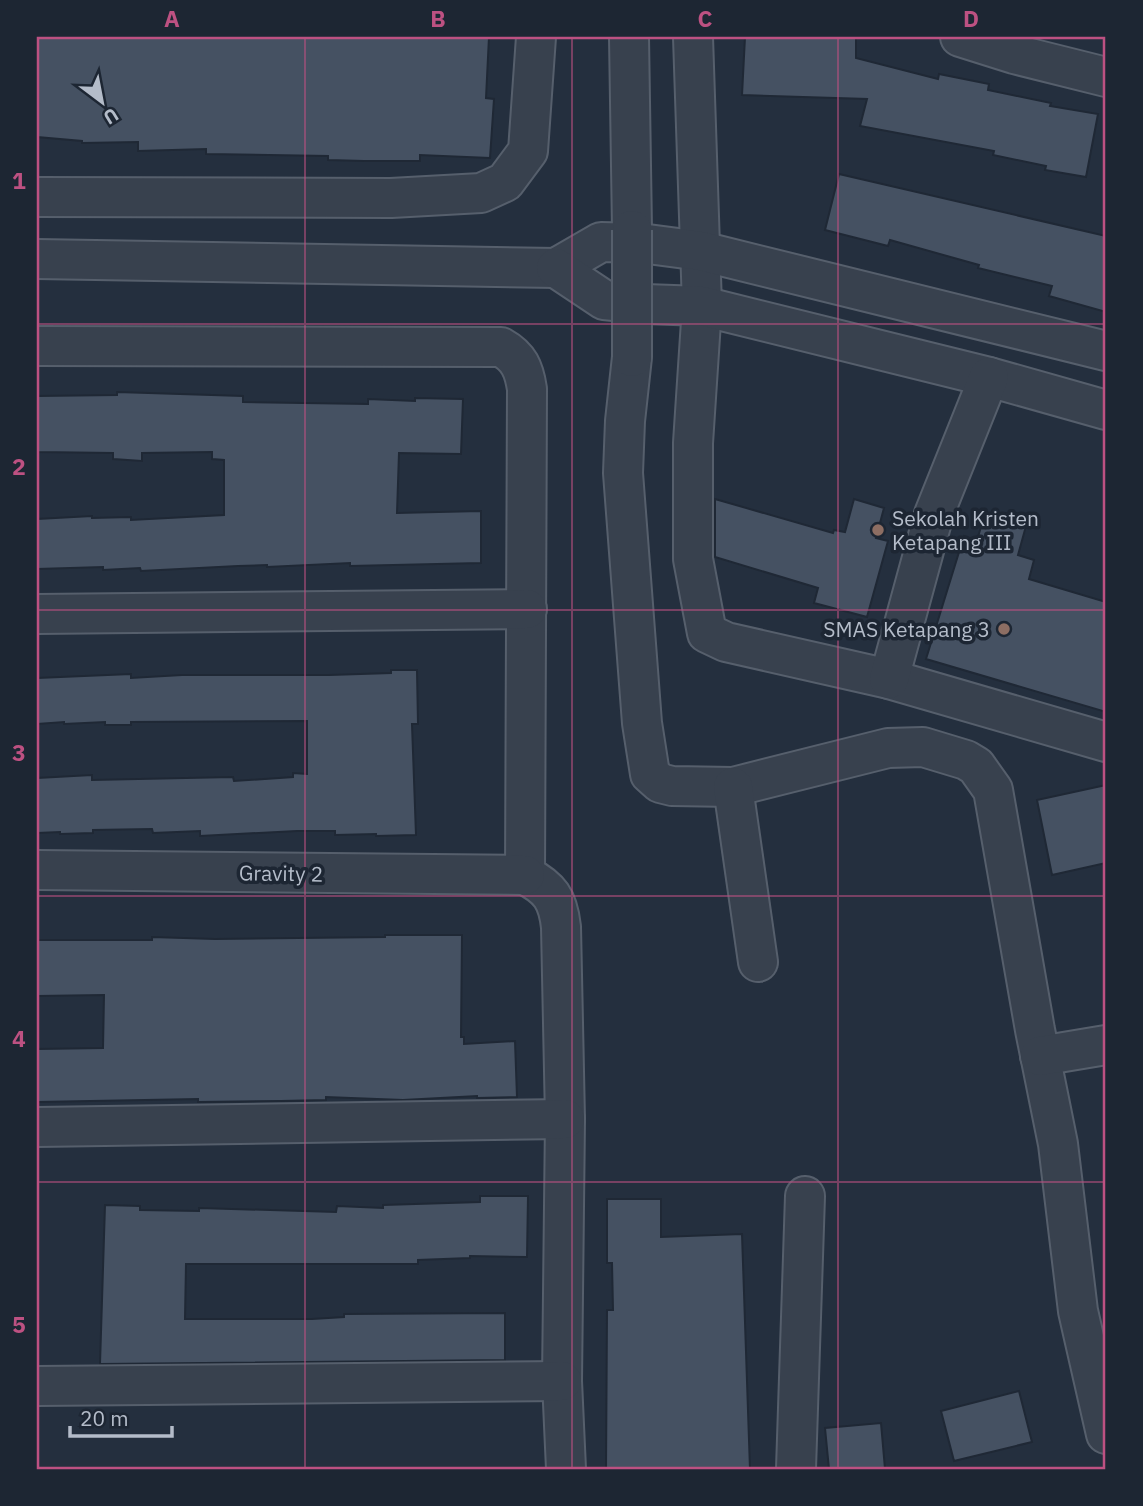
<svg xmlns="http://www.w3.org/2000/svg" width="1143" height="1506" font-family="'IBM Plex Sans',sans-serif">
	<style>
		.building { fill: #455162; stroke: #1f2835; stroke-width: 2 }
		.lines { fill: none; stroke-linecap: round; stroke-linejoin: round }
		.minor-casing { stroke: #565f6c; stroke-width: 42 }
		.minor { stroke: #38414e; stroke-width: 38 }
		.minor-bridge-casing { stroke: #565f6c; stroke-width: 42; stroke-linecap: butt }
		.minor-bridge { stroke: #38414e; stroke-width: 38 }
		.grid { fill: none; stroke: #bd5182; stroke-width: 2; stroke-opacity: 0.55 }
		.education-dot { fill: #8d6e63; stroke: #1d2633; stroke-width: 2.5 }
		.labels { text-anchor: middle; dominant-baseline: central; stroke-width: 7; stroke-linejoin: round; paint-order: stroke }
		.poi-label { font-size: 21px; fill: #b4bcc9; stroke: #1d2633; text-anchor: start }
		.street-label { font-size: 21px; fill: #b4bcc9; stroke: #1d2633 }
		.neatline { fill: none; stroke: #bd5182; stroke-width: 2.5 }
		.grid-label { font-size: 23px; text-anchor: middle; font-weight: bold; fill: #bd5182 }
	</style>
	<rect width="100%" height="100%" fill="#242f3e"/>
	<g class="building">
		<polygon points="37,37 489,37 486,98 494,99 490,158 420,155 420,161 364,161 328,160 328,156 206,154 206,149 138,151 138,142 82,143 82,141 37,137"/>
		<polygon points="745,37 856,37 856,58 938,79 939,74 989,84 988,90 1051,103 1050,106 1098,114 1086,177 1045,170 1046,166 993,155 994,151 860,126 867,99 742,95"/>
		<polygon points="839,174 1106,236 1106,312 1049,296 1052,286 978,268 979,265 890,240 888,246 825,230"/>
		<polygon points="117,392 243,396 243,402 368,404 368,399 415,401 415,398 463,399 461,454 399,453 397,513 481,511 481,563 350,566 350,563 267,567 267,565 238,566 141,571 140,568 103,570 103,567 37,569 37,519 92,516 92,518 131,517 131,520 224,515 224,460 212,459 212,452 142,453 142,461 113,459 113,453 37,452 37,396 117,395"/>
		<polygon points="715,499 833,533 834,530 845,532 854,499 884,508 876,538 888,541 867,617 814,603 818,588 715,557"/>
		<polygon points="985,514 1026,526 1018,555 1034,560 1029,579 1106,602 1106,712 926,659 964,536 977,540"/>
		<polygon points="391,670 417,670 418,724 412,724 416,835 376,836 376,834 335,835 335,831 297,831 200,836 200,831 153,833 152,829 93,830 93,833 60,834 60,832 37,833 37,778 92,775 92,780 233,777 234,781 293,777 293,773 307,774 307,721 131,722 131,725 105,725 105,722 64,724 64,722 37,724 37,678 131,674 131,678 182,675 329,675 391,673"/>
		<polygon points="1106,785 1106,863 1052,875 1037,800"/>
		<polygon points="385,935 462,935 461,1037 464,1037 464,1044 515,1041 517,1097 477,1098 477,1096 403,1100 326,1097 326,1100 281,1101 198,1102 198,1099 37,1102 37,1049 103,1048 104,995 37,996 37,940 152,940 152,937 215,939 385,937"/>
		<polygon points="480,1196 528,1196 527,1257 470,1256 470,1258 418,1260 418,1264 186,1264 185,1319 312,1319 344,1317 344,1314 505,1313 505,1360 100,1364 105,1205 140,1206 140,1210 199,1211 199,1208 336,1212 337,1206 383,1208 383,1205 480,1202"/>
		<polygon points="607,1199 661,1199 661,1237 742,1234 750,1469 606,1469 607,1310 613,1310 612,1263 607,1263"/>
		<polygon points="1019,1391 1032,1442 954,1461 941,1411"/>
		<polygon points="881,1423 885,1469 829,1469 825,1428"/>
	</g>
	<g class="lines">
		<g class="minor-casing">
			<g id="minor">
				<polyline points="629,37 632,230"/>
				<polyline points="693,37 702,306 693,443 693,559 707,633 726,642 889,679 1106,742"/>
				<polyline points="960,37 1014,54 1106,77"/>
				<polyline points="37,197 391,198 481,193 505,182 528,151 536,37"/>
				<polyline points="37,259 556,268 601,242 640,243 701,251 1106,351"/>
				<polyline points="556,268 604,300 645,304 702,306 989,377 1106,410"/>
				<path d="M 37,346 L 501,347 C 519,357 524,369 527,389 L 525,875 C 550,888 558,899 561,927 L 565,1119 L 562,1381 L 566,1469"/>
				<polyline points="632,357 625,421 623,473 642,723 650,774 660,783 672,786 733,787 888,748 923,747 966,760 976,766 993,790 1035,1030 1058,1144 1078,1311 1106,1434"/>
				<polyline points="37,614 527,609"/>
				<polyline points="889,679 934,514 989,377"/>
				<polyline points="733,787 758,962"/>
				<polyline points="37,870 525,875"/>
				<polyline points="1040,1056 1106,1045"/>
				<polyline points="37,1127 565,1119"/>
				<polyline points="37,1386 562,1381"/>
				<polyline points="796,1469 805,1196"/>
			</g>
		</g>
		<use href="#minor" class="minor"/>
		<g class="minor-bridge-casing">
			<polyline id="minor-bridge" points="632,230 632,357"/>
		</g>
		<use href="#minor-bridge" class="minor-bridge"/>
	</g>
	<path class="grid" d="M 305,37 L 305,1469M 572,37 L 572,1469M 838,37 L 838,1469M 37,324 L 1106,324M 37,610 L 1106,610M 37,896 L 1106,896M 37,1182 L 1106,1182"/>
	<g class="education-dot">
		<circle cx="878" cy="530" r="7"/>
		<circle cx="1004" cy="629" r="7"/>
	</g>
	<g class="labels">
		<g class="poi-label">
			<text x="892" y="518">Sekolah Kristen<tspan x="892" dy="24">Ketapang III</tspan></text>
			<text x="990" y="629" text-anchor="end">SMAS Ketapang 3</text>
		</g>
		<g class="street-label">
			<text transform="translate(281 873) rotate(1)">Gravity 2</text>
		</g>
	</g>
	<rect width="1143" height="1506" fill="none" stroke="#1d2633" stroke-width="77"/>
	<g transform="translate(102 102) rotate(148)" stroke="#1d2633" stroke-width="5" paint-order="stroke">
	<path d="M0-5L12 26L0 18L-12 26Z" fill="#b4bcc9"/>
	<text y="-10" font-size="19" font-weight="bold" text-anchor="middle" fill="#b4bcc9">U</text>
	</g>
	<path d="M70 1426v10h102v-10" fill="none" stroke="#b4bcc9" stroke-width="3.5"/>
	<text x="80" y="1426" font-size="21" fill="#b4bcc9" stroke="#1d2633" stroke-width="5" paint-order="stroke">20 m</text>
	<rect x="38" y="38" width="1066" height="1430" class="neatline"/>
	<g class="grid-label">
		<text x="172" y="27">A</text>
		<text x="438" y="27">B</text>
		<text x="705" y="27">C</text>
		<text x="971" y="27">D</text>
		<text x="19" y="189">1</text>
		<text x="19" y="475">2</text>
		<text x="19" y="761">3</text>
		<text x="19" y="1047">4</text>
		<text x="19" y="1333">5</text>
	</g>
</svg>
